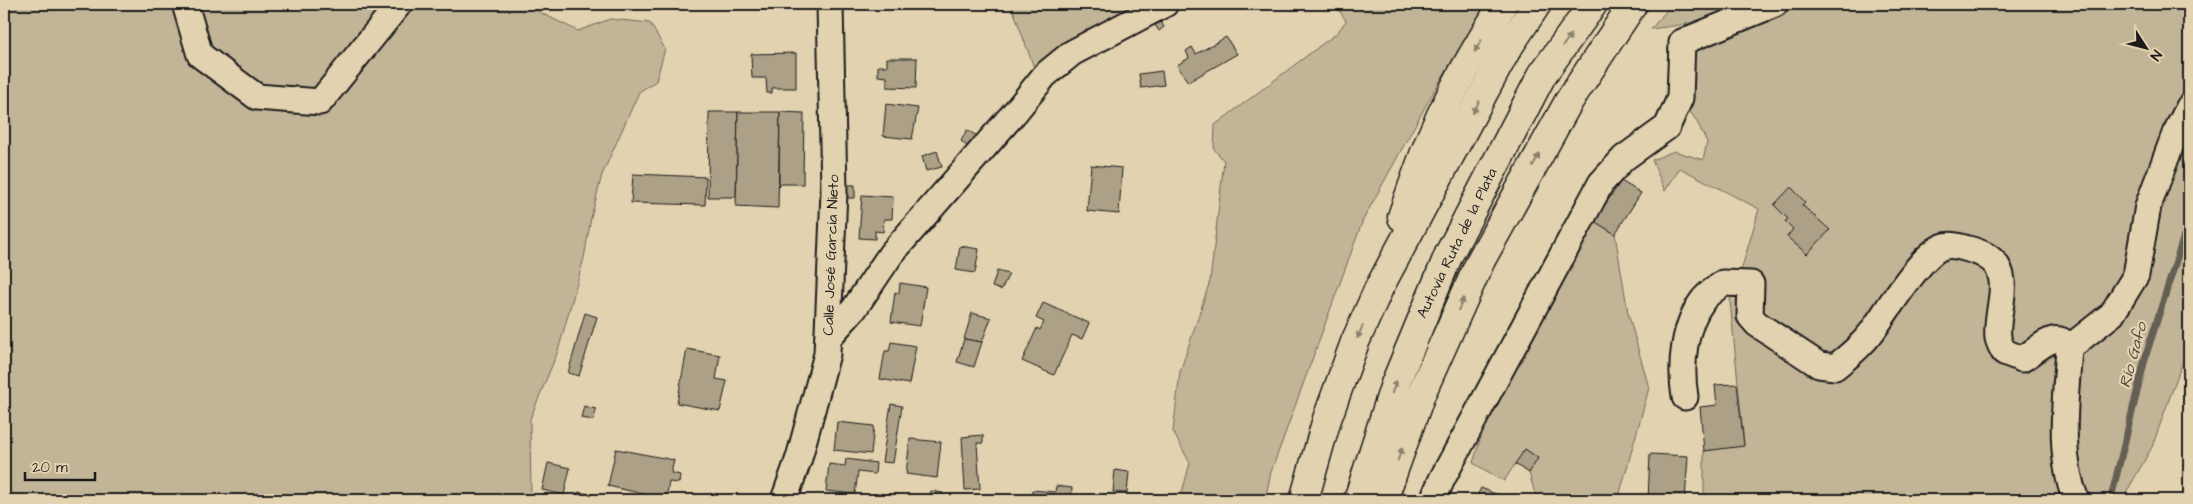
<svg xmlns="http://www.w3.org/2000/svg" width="2193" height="504" font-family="'Architects Daughter',sans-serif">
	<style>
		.green { fill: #c2b497; stroke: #6f685a }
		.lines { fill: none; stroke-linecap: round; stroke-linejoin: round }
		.stream { stroke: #655f53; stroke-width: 7 }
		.building { fill: #aca087; stroke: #1c1c1c }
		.minor-casing { stroke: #1c1c1c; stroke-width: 29 }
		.motorway-casing { stroke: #1c1c1c; stroke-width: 31 }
		.minor { stroke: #e3d2af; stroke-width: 25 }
		.motorway { stroke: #e3d2af; stroke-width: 28 }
		.oneway { fill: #89806d }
		.labels { text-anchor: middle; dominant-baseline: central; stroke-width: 4.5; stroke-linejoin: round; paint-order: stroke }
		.street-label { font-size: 15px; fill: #1c1c1c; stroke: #e3d2af }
		.water-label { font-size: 16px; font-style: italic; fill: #47433c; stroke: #e3d2af }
	</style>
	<rect width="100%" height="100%" fill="#e3d2af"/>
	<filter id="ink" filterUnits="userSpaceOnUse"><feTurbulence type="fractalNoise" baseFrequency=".02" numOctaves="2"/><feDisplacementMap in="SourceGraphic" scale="10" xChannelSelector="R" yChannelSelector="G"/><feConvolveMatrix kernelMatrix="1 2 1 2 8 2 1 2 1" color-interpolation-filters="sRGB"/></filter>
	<g filter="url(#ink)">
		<g class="green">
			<polygon points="4,4 529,4 533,9 578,31 610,19 650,23 665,49 656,81 639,92 602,175 591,218 584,258 558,351 530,419 531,500 4,500"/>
			<polygon points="1011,4 1148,4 1037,76"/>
			<polygon points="1335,4 1486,4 1431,96 1363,220 1271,472 1265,500 1180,500 1190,463 1173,432 1180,372 1210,281 1224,161 1214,149 1215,125 1337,33 1346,21"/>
			<path d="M 1672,4 L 2189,4 L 2189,344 L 2152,447 L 2126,493 L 2131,500 L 1704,500 L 1704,451 L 1744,445 L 1730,300 L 1741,271 L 1759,209 L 1680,168 L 1665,191 L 1652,160 L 1674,151 L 1703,160 L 1707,142 L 1696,120 L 1680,98 L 1682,42 L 1758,12 L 1730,5 C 1704,23 1681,25 1651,29 Z"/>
			<polygon points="1594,221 1615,234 1628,313 1649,388 1618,500 1542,500 1536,497 1529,473 1538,458 1525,449 1504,481 1473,463 1480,440 1479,423"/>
		</g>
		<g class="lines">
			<polyline class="stream" points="2114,500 2112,494 2146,355 2189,220"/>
		</g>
		<g class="building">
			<polygon points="1161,22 1164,27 1159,31 1155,25"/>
			<polygon points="1226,37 1237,54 1188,82 1177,65 1189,58 1186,51 1192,47 1196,54"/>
			<polygon points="796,53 796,88 772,88 772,93 767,93 766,78 752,78 751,54"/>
			<polygon points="887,58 917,58 916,88 887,87 887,77 878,76 878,66 887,66"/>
			<polygon points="1162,71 1164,85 1141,88 1139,74"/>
			<polygon points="886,104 918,108 912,139 883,136"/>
			<polygon points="709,112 738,112 736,197 708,197"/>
			<polygon points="738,112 780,112 778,208 736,206"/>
			<polygon points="780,112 804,113 803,184 779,184"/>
			<polygon points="967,130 977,136 976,142 970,149 961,141"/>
			<polygon points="937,151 942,167 926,171 922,156"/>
			<polygon points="1091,165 1122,168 1119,214 1087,211"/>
			<polygon points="633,174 706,177 705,205 631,203"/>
			<polygon points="1621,181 1641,193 1615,234 1594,221"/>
			<polygon points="847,185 855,185 855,198 846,198"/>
			<polygon points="1791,187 1805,202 1802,205 1830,230 1807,254 1787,237 1793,229 1785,221 1788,219 1774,205"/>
			<polygon points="862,195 893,197 892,219 884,219 883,232 875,231 875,239 859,238"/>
			<polygon points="960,246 979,249 975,273 956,270"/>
			<polygon points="997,271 1009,274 1001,290 992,287"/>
			<polygon points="900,283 926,287 920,326 891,322 895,292 899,293"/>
			<polygon points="1043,303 1089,323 1082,339 1072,335 1054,375 1022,361 1037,328 1040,330 1044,322 1036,318"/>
			<polygon points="585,313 597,317 579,376 568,373"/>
			<polygon points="972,313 991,318 982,342 964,339"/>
			<polygon points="964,339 982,342 974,367 957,362"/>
			<polygon points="891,342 916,346 909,384 880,379 885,351 889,351"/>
			<polygon points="687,349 720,355 716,379 727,381 720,411 677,403"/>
			<polygon points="1737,384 1744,446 1704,451 1700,407 1717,405 1715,385"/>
			<polygon points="891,404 902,406 893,463 882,462"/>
			<polygon points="584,406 596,409 594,420 581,418"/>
			<polygon points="837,422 874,426 871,454 834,450"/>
			<polygon points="983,435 983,443 977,443 980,489 965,490 962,437"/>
			<polygon points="910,439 941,442 937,478 906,474"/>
			<polygon points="616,449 674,460 671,473 680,475 679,483 669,482 666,499 608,486"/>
			<polygon points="1525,449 1538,458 1529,473 1515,464"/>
			<polygon points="1650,454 1688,456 1685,500 1648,500"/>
			<polygon points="846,459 876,463 875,474 858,472 855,494 826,491 829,464 845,466"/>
			<polygon points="548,463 570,468 564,495 542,490"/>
			<polygon points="1115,470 1129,472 1127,493 1113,492"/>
			<polygon points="1056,486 1072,488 1071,500 1031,500 1032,490 1055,492"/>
			<polygon points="1481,488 1491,492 1509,500 1475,500"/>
			<polygon points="931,491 943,493 943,500 929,500"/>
			<polygon points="578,492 606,497 605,500 576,500"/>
			<polygon points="541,494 552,496 552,500 540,500"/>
		</g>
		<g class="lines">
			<g class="minor-casing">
				<g id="minor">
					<polyline points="185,4 200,55 257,97 320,102 399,4"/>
					<polyline points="828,338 854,309 891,254 1016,111 1045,75 1072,53 1165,4"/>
					<polyline points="2069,348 2112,314 2136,275 2148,206 2175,134 2189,107"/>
					<path d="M 1685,397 C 1680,366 1683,327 1703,300 C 1707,294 1717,288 1723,283 L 1751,284 L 1750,316 L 1757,324 L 1819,365 L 1835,367 C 1848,357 1861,346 1871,333 C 1886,313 1922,251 1945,246 C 1953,244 1961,247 1968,249 C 1980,252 1990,256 1997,266 C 2010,287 1995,315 1998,338 C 1999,343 2002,348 2004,352 L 2022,359 C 2035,353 2056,326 2069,348 C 2066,397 2057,454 2076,500"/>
					<polyline points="784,500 799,458 827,354 834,192 830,4"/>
					<polyline points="1433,500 1442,479 1601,183 1624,158 1667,127 1680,98 1682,42 1775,4"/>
				</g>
			</g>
			<g class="motorway-casing">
				<g id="motorway">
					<path d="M 1402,217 C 1412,187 1422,157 1435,128 C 1454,85 1479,44 1503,4"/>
					<polyline points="1304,500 1327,419 1355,342 1379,288 1507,49 1537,4"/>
					<polyline points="1358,500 1395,384 1449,254 1542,75 1593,4"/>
					<polyline points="1383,500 1421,394 1481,260 1569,101 1633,4"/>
				</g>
			</g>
			<use href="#minor" class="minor"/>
			<use href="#motorway" class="motorway"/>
		</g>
		<defs><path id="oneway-solid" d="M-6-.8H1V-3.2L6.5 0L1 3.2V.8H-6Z" transform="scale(1.25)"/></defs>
		<g class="oneway">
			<use href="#oneway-solid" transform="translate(1567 40) rotate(-55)"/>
			<use href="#oneway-solid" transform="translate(1478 46) rotate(121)"/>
			<use href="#oneway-solid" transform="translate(1476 107) rotate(118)"/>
			<use href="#oneway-solid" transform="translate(1536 160) rotate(-61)"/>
			<use href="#oneway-solid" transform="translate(1461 304) rotate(-66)"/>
			<use href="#oneway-solid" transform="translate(1360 332) rotate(113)"/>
			<use href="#oneway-solid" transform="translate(1394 387) rotate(-71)"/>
			<use href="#oneway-solid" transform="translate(1400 454) rotate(-70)"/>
		</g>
	</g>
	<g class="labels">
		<g class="street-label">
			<text transform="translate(1457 243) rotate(-64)">Autovía Ruta de la Plata</text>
			<text transform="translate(831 255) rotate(-88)">Calle José García Nieto</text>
		</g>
		<g class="water-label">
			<text transform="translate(2133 355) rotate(-75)">Río Gafo</text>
		</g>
	</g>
	<rect width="2193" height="504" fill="none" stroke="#e3d2af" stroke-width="20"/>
	<rect x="10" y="10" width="2173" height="484" fill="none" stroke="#1c1c1c" stroke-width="2" filter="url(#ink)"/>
	<g transform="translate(2146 48) rotate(126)" stroke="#e3d2af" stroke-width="4" paint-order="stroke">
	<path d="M0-4L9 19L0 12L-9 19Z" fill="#1c1c1c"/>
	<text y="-8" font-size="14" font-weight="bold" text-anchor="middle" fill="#1c1c1c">N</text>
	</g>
	<path d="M25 472v8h70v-8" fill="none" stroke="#1c1c1c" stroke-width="2.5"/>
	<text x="32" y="472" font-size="15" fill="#1c1c1c" stroke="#e3d2af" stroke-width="4" paint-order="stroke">20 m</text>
</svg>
